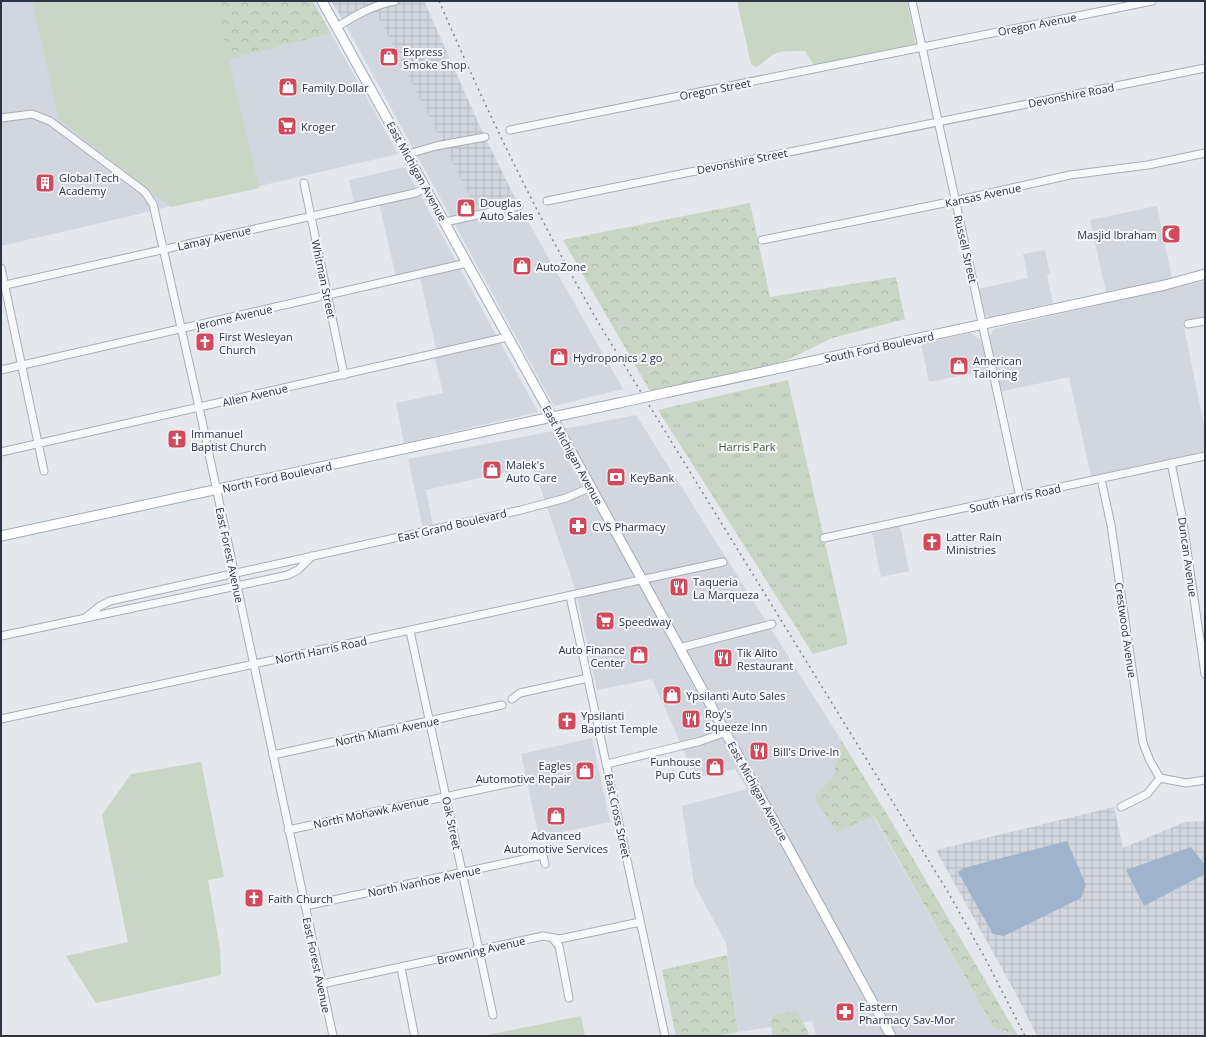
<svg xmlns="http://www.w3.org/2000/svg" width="1206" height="1037" font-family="'Open Sans',sans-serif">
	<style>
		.built { fill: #d2d6de }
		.industrial { fill: url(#industrial-grid) }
		.green { fill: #c9d6c5 }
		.forest { fill: url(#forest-crowns) }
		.park { fill: url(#park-tufts) }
		.water { fill: #9fb4cc }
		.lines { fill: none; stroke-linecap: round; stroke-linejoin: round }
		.minor-casing { stroke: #a9aeb7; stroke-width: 9 }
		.major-casing { stroke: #a3abb8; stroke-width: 11 }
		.minor { stroke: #f7f8fa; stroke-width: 7 }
		.major { stroke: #fff; stroke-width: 9 }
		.rail { stroke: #7d8696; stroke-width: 1.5; stroke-dasharray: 2 4; stroke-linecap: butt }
		.major-bridge-casing { stroke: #a3abb8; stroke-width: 11; stroke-linecap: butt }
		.major-bridge { stroke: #fff; stroke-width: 9 }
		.labels { text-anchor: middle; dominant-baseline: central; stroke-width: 4; stroke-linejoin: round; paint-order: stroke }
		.street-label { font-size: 11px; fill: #2b3445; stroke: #f4f6f9 }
		.poi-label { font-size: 11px; fill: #2b3445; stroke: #f4f6f9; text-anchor: start }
		.park-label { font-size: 11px; fill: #3f6138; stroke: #f4f6f9 }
	</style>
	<defs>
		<pattern id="industrial-grid" width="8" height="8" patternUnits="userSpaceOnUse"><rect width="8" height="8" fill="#d2d6de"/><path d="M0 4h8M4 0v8" fill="none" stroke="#b4b8c0"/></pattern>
		<pattern id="forest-crowns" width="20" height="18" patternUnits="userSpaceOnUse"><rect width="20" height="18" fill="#c9d6c5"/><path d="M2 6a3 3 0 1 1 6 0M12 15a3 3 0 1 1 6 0" fill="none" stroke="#adb8ab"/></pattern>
		<pattern id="park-tufts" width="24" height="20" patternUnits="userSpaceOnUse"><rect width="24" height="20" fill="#c9d6c5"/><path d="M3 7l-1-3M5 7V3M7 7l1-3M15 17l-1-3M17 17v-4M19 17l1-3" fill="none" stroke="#adb8ab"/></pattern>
	</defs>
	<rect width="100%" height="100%" fill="#e4e7ec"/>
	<g class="built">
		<polygon points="1,1 313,1 398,154 159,209 152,195 140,183 53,119 28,111 1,115"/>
		<polygon points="372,4 477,211 518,204 623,389 554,406 344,22"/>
		<polygon points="29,117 45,121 142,194 148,202 152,211 1,246 1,121"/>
		<polygon points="405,167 538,412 404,443 396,403 443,393 433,350 436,349 420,277 397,282 379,203 355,208 349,180"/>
		<polygon points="1157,206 1172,278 1106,292 1090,220"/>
		<polygon points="1045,250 1050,274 1047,275 1053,303 989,317 986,315 983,311 978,289 1028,278 1023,254"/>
		<polygon points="1205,281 1205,317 1183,322 1205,430 1205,451 1091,476 1069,377 999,392 988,339 994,329"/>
		<polygon points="970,333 981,340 988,370 929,382 921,344"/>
		<polygon points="636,415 841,740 833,777 814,797 873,816 993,1027 1016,1036 816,1036 812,1021 738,1032 726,943 694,884 682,806 747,789 735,769 696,778 652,679 597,690 575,588 533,466 426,490 433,526 423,529 408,459"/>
		<polygon points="900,526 909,571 881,577 872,533"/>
		<polygon points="592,738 610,822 539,837 521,754"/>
	</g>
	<g class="industrial">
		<polygon points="331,1 424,1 481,129 518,204 477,211 372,4 344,22"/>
		<polygon points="1114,807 1123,848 1185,822 1205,821 1205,1036 1037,1036 1015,992 936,850"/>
	</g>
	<g class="green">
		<polygon points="32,1 215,1 259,188 171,207 59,119"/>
		<path d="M 737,1 L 907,1 L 916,45 L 814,65 L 805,51 C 795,51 779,50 771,56 C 765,60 763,64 756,67 L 751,64 Z"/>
		<polygon points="201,762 224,877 208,880 220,949 221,975 96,1003 66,956 128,942 102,815 131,774"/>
		<polygon points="581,1016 585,1036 482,1036"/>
	</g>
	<g class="forest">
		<polygon points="215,1 312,1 331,33 229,59"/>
		<polygon points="750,203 770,297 896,277 905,319 832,338 783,362 650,391 563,240"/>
		<polygon points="841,740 885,811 1018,1036 993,1027 874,816 837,832 814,797 833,777"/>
		<polygon points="727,955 738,1032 719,1036 676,1036 662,970"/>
		<polygon points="797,1011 809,1034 807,1036 772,1036 771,1016"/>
	</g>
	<polygon class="park" points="788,380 848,644 813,654 658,410"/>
	<g class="water">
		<polygon points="1067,841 1086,885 1081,898 1004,936 993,934 958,872 964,868"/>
		<polygon points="1191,847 1205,865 1205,874 1144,906 1126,870"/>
	</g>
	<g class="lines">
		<g class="minor-casing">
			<g id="minor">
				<polyline points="912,1 1020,497"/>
				<path d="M 337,27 C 356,15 373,5 395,1"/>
				<polyline points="1,118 32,114 50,121 145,192 153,204 199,407 333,1036"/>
				<polyline points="510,130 1152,1"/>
				<polyline points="408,154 436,146 485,137"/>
				<polyline points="304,183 344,375"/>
				<polyline points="547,201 1205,68"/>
				<polyline points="445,222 519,206"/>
				<polyline points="762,240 959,200 1070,175 1148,165 1205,153"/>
				<polyline points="1,268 44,471"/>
				<polyline points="1,286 415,193 426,188"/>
				<polyline points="1188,324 1205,321"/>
				<polyline points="1,370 467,263"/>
				<polyline points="1,452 508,337"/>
				<polyline points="1171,463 1182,516 1205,674"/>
				<polyline points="1101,479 1111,525 1143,743 1150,761 1160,778"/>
				<polyline points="824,538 1205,456"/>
				<polyline points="570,596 665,1036"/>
				<polyline points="85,618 100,606 110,601 521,510 566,498 591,487"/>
				<polyline points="410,631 493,1015"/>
				<polyline points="1,636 288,575 298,570 312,556"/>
				<polyline points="679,648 772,624"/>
				<polyline points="512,699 520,693 588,678"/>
				<polyline points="1,719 723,562"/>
				<polyline points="273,755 502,705"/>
				<polyline points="607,764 701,741 726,732"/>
				<polyline points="1160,778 1186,783 1205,780"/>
				<polyline points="1121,807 1147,794 1160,778"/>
				<polyline points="288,830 525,780"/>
				<polyline points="305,906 543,855 545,864"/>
				<polyline points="554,940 559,946 569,998"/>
				<polyline points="401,968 414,1033"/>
				<polyline points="322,984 543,936 560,939 640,922"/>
			</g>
		</g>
		<g class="major-casing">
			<g id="major">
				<polyline points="322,1 655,603 891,1036"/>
				<polyline points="669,392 1165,285 1205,274"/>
				<polyline points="553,417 619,403"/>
				<polyline points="1,536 533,421"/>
			</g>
		</g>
		<use href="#minor" class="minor"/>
		<use href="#major" class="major"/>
		<path class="rail" d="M 439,1 C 488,114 539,220 601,327 L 948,892 L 986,960 L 1025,1036"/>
		<g class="major-bridge-casing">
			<g id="major-bridge">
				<polyline points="619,403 669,392"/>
				<polyline points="533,421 553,417"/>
			</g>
		</g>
		<use href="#major-bridge" class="major-bridge"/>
	</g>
	<defs>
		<g id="shop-square" transform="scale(1)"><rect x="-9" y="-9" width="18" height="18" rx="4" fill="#d1495b" stroke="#f4f6f9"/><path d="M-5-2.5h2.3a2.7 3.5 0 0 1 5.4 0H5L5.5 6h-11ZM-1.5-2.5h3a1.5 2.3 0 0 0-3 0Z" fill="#fff"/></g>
		<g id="supermarket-square" transform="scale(1)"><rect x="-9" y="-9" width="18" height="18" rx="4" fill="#d1495b" stroke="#f4f6f9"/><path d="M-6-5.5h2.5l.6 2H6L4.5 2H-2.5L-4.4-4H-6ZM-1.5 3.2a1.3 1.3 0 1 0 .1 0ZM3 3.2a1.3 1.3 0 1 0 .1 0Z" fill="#fff"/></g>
		<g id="building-square" transform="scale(1)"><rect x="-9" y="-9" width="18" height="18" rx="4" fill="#d1495b" stroke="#f4f6f9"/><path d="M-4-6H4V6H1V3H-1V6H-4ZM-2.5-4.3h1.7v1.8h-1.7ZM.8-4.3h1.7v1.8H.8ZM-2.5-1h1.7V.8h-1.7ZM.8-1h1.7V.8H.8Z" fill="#fff"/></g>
		<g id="mosque-square" transform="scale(1)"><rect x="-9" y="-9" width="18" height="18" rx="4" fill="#d1495b" stroke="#f4f6f9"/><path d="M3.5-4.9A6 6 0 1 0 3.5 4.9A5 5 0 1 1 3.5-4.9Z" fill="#fff"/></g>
		<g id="church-square" transform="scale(1)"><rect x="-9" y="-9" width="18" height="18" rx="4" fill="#d1495b" stroke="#f4f6f9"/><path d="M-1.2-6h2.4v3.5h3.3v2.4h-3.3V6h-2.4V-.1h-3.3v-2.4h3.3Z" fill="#fff"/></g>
		<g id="bank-square" transform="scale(1)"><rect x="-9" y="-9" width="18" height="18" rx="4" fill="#d1495b" stroke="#f4f6f9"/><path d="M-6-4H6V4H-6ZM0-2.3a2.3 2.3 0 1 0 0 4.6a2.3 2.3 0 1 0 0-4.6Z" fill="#fff"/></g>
		<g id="pharmacy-square" transform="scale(1)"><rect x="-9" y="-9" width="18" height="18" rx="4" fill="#d1495b" stroke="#f4f6f9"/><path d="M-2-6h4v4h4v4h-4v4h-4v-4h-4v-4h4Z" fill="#fff"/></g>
		<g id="restaurant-square" transform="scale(1)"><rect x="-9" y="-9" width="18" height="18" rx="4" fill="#d1495b" stroke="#f4f6f9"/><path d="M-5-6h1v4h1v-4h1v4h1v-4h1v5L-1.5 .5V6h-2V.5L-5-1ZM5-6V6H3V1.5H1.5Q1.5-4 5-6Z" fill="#fff"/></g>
	</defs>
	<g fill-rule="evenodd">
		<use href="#shop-square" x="389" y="57"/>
		<use href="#shop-square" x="288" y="87"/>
		<use href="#supermarket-square" x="287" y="126"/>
		<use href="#building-square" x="45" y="183"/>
		<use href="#shop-square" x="466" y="208"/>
		<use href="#mosque-square" x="1171" y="234"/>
		<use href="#shop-square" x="522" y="266"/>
		<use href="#church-square" x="205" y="342"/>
		<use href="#shop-square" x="559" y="357"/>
		<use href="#shop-square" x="959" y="366"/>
		<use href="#church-square" x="177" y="439"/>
		<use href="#shop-square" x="492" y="470"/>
		<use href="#bank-square" x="616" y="477"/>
		<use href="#pharmacy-square" x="578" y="526"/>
		<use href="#church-square" x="932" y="542"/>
		<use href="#restaurant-square" x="679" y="587"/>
		<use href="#supermarket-square" x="605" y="621"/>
		<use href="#shop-square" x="639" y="655"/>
		<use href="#restaurant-square" x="723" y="658"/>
		<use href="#shop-square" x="672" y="695"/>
		<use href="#restaurant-square" x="691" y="719"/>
		<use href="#church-square" x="567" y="721"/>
		<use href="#restaurant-square" x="759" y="751"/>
		<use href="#shop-square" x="715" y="767"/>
		<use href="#shop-square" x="585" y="771"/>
		<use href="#shop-square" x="556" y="816"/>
		<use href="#church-square" x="254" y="898"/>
		<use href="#pharmacy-square" x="845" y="1012"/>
	</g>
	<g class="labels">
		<g class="street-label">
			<text transform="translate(1037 24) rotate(-11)">Oregon Avenue</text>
			<text transform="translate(715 89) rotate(-11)">Oregon Street</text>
			<text transform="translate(1071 95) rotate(-11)">Devonshire Road</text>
			<text transform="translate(742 161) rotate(-11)">Devonshire Street</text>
			<text transform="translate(417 171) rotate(61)">East Michigan Avenue</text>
			<text transform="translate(983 195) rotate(-12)">Kansas Avenue</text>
			<text transform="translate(214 238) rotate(-13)">Lamay Avenue</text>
			<text transform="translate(966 249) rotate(77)">Russell Street</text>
			<text transform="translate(324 279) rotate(78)">Whitman Street</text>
			<text transform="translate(234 317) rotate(-13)">Jerome Avenue</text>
			<text transform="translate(879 347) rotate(-12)">South Ford Boulevard</text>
			<text transform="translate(255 395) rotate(-13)">Allen Avenue</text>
			<text transform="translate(573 455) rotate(61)">East Michigan Avenue</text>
			<text transform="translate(277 477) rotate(-12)">North Ford Boulevard</text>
			<text transform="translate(1015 498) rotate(-13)">South Harris Road</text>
			<text transform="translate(452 525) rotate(-13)">East Grand Boulevard</text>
			<text transform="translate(230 555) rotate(78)">East Forest Avenue</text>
			<text transform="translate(1188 557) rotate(82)">Duncan Avenue</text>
			<text transform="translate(1126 630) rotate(82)">Crestwood Avenue</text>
			<text transform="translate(321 650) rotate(-12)">North Harris Road</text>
			<text transform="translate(387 731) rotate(-12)">North Miami Avenue</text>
			<text transform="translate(758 791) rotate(61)">East Michigan Avenue</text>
			<text transform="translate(371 812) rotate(-12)">North Mohawk Avenue</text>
			<text transform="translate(618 816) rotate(78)">East Cross Street</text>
			<text transform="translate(452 823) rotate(78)">Oak Street</text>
			<text transform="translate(424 881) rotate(-12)">North Ivanhoe Avenue</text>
			<text transform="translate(481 950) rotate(-13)">Browning Avenue</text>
			<text transform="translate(317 965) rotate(78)">East Forest Avenue</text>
		</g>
		<g class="poi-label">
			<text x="403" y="51">Express<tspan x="403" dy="13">Smoke Shop</tspan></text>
			<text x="302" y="87">Family Dollar</text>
			<text x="301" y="126">Kroger</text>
			<text x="59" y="177">Global Tech<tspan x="59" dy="13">Academy</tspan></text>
			<text x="480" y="202">Douglas<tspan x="480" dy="13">Auto Sales</tspan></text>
			<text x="1157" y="234" text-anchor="end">Masjid Ibraham</text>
			<text x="536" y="266">AutoZone</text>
			<text x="219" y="336">First Wesleyan<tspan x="219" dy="13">Church</tspan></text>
			<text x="573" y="357">Hydroponics 2 go</text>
			<text x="973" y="360">American<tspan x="973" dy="13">Tailoring</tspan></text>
			<text x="191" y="433">Immanuel<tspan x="191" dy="13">Baptist Church</tspan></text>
			<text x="506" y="464">Malek's<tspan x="506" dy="13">Auto Care</tspan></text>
			<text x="630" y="477">KeyBank</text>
			<text x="592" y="526">CVS Pharmacy</text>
			<text x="946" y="536">Latter Rain<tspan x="946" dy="13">Ministries</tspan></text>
			<text x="693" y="581">Taqueria<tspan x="693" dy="13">La Marqueza</tspan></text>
			<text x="619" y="621">Speedway</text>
			<text x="625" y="649" text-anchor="end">Auto Finance<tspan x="625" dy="13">Center</tspan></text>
			<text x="737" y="652">Tik Alito<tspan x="737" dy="13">Restaurant</tspan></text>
			<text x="686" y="695">Ypsilanti Auto Sales</text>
			<text x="705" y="713">Roy's<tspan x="705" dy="13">Squeeze Inn</tspan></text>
			<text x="581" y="715">Ypsilanti<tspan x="581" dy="13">Baptist Temple</tspan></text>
			<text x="773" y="751">Bill's Drive-In</text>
			<text x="701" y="761" text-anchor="end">Funhouse<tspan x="701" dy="13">Pup Cuts</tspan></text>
			<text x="571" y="765" text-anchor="end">Eagles<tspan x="571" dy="13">Automotive Repair</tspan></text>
			<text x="556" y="835" text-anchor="middle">Advanced<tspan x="556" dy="13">Automotive Services</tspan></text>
			<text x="268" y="898">Faith Church</text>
			<text x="859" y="1006">Eastern<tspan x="859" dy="13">Pharmacy Sav-Mor</tspan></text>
		</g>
		<g class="park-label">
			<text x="747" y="446">Harris Park</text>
		</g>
	</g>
	<rect width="1206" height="1037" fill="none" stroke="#2b3445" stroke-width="4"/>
</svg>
